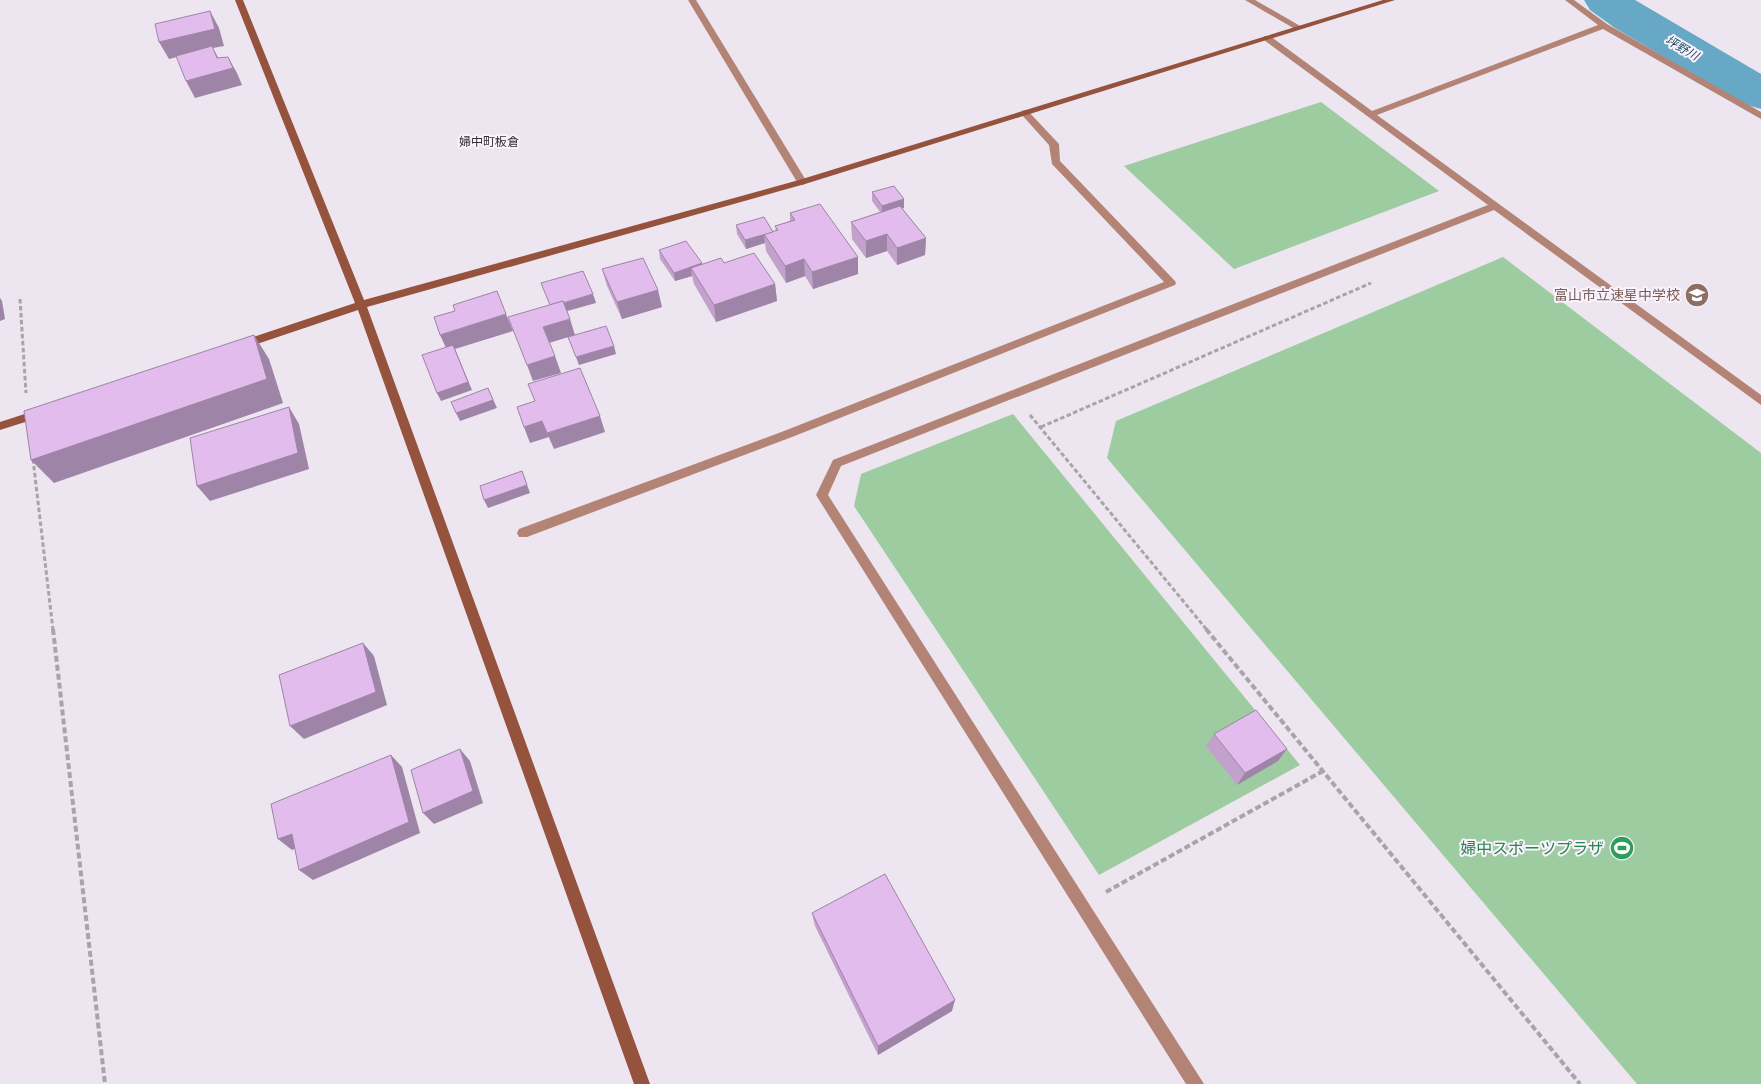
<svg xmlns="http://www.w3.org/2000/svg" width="1761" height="1084" font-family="Jost,'Noto Sans JP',sans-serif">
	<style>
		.green { fill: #9dcca1 }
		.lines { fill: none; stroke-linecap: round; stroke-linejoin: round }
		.river { fill: #67a8c6; fill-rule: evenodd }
		.path-far1 { stroke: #a9a3aa; stroke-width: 3; stroke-dasharray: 4.5 2.5; stroke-linecap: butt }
		.path { stroke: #a9a3aa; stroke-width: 4; stroke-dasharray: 6 3; stroke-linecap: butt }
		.lane { fill: #b38475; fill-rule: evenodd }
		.street { fill: #b38475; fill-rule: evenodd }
		.secondary { fill: #95523d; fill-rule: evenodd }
		.wall { fill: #c2a2cc }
		.shaded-wall { fill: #9e84a6 }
		.building { fill: #e2bced; stroke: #9e84a6 }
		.labels { text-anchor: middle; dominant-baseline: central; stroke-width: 4; stroke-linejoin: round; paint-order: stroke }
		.far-water-label { font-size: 12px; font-style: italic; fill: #164c61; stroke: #faf2fd }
		.far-neighbourhood-label { font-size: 12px; fill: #352f37; stroke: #faf2fd }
		.education-label { font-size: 14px; fill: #785e54; stroke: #faf2fd; text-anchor: end }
		.near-leisure-label { font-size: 16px; fill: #27864d; stroke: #faf2fd; text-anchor: end }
	</style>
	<rect width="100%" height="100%" fill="#ede5ef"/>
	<g class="green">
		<polygon points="1321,102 1439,191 1234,269 1124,166"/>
		<polygon points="1503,257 1761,453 1761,1084 1637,1084 1107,458 1116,421"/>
		<polygon points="1013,414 1300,765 1099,875 854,506 861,474"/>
	</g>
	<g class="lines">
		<polygon class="river" points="1584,0 1635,0 1761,74 1761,109 1744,104 1615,28 1590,10"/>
		<g class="path-far1">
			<polyline points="20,299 26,393"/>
			<polyline points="1030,415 1207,630"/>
			<polyline points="1041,427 1371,283"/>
			<polyline points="33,459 53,630"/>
		</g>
		<g class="path">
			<polyline points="53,629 105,1084"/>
			<polyline points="1206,629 1580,1084"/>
			<polyline points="1106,892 1323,771"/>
		</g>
		<polygon class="lane" points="1025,110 1028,111 1059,144 1060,161 1175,281 1176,283 1175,285 792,437 527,537 519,537 517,533 519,529 784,431 1164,282 1052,164 1049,145 1022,115 1022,111"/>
		<g class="street">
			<polygon points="688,0 696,0 807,182 805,184 802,185 797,182"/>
			<polygon points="1245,0 1255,0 1302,27 1295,29"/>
			<polygon points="1565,0 1574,0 1607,24 1761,112 1761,119 1603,29 1377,115 1761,395 1761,405 1494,210 841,466 828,495 1204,1084 1186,1084 816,495 833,460 1488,205 1264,40 1264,36 1270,36 1372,111 1598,25"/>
		</g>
		<g class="secondary">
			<polygon points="235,0 243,0 364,300 799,180 1383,0 1395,0 805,184 367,307 650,1084 634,1084 358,310 242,349 237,345 238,342 355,303"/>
			<polygon points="40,409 44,410 46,413 44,416 0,430 0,422"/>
		</g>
	</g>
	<g class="wall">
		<polygon points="872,192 904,199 904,208 902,208 926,238 925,255 897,265 887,251 866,258 852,239 851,222 880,212 872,201"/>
		<polygon points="790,213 858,257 858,274 813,289 805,276 786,283 766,251 765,243 746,249 737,234 736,225 773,232 776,231 775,226 790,221"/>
		<polygon points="659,250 702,264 724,263 775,284 777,301 716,322 694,284 692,276 675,281 660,259"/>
		<polygon points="602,269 662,307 622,319 607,286"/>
		<polygon points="1214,734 1287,749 1278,761 1237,785 1206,746"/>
		<polygon points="812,913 952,1011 878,1055 815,926"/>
	</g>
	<g class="shaded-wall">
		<polygon points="210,11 219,28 224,46 213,48 221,63 228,57 237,73 242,85 195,98 186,81 217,58 213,48 169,59 159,42"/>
		<polygon points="904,199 904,208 882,214 882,206"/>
		<polygon points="764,234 765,243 746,249 745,240"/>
		<polygon points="887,234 887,251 866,258 866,241"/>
		<polygon points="926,238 925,255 897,265 897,248"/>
		<polygon points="858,257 858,274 813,289 812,272"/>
		<polygon points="804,259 805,276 786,283 785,266"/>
		<polygon points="702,263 703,272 691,268 692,276 675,281 674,273"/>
		<polygon points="775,284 777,301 716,322 714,305"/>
		<polygon points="658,290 662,307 622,319 617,302"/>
		<polygon points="593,294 596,303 553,315 551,307"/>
		<polygon points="0,298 2,301 5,319 0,321"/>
		<polygon points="506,314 513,331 455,349 472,390 441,401 437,393 448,352 440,335"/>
		<polygon points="570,319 575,335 549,343 543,327"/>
		<polygon points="254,335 269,359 283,403 54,483 31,460"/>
		<polygon points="614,346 616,354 579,365 576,357"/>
		<polygon points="555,356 561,373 533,381 527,365"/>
		<polygon points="488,388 497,408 460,421 456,413"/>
		<polygon points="289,407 299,424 309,469 210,501 197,486"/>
		<polygon points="600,416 605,432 554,449 547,433"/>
		<polygon points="542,421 549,437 530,443 524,427"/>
		<polygon points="522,471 530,493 488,508 484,500"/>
		<polygon points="363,643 374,656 387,705 304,739 290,726"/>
		<polygon points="460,749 470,761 483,803 434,824 423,813"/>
		<polygon points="1287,749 1278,761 1237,785 1245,773"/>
		<polygon points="391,755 402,767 420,833 313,880 299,870"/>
		<polygon points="292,834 306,844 292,850 278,839"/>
		<polygon points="955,1000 952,1011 878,1055 878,1046"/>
	</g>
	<g class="building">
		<polygon points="210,11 215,29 159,42 155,24"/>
		<polygon points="212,46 217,58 228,57 233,68 186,81 176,56"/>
		<polygon points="894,186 904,199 882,206 872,192"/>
		<polygon points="820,204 858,257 812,272 804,259 785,266 764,234 778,230 775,226 795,220 790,213"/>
		<polygon points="900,206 926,238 897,248 887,234 866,241 851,222"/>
		<polygon points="764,217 773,232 745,240 736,225"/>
		<polygon points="686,241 702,263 674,273 659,250"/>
		<polygon points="754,253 775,284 714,305 691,268 721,258 724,263"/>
		<polygon points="643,258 658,290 617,302 602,269"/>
		<polygon points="583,271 593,294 563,303 563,301 550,305 541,283"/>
		<polygon points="497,291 506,314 440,335 434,317 455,311 453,305"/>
		<polygon points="563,301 570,319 543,327 555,356 527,365 508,317"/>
		<polygon points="606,326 614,346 576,357 568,337"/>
		<polygon points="254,335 267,379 31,460 24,411"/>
		<polygon points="453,345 468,382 437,393 422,355"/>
		<polygon points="580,368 600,416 547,433 542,421 524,427 517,407 535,401 528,384"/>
		<polygon points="488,388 493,400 456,413 451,402"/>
		<polygon points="289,407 298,453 197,486 190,438"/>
		<polygon points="522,471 527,485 484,500 480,486"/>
		<polygon points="363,643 376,692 290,726 279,675"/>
		<polygon points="1256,710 1287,749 1245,773 1214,734"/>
		<polygon points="460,749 473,791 423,813 411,770"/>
		<polygon points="391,755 409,822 299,870 292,834 278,839 271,804"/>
		<polygon points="885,874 955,1000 878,1046 812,913"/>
	</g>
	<defs>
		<g id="school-disc" transform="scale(1.25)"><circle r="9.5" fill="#8d6e63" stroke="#faf2fd"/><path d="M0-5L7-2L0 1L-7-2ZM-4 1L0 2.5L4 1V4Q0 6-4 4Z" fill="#fff"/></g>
		<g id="stadium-disc" transform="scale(1.25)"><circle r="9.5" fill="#2e9e5b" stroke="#faf2fd"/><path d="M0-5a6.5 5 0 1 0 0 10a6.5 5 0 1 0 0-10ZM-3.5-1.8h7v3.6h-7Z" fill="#fff"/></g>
	</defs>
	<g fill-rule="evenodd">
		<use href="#school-disc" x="1697" y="295"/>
		<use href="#stadium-disc" x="1622" y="848"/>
	</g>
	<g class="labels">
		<g class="far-water-label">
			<text transform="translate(1682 48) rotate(30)">坪野川</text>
		</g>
		<g class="far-neighbourhood-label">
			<text x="489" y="142">婦中町板倉</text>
		</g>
		<g class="education-label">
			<text x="1680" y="295">富山市立速星中学校</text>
		</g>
		<g class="near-leisure-label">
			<text x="1604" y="848">婦中スポーツプラザ</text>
		</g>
	</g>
</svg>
